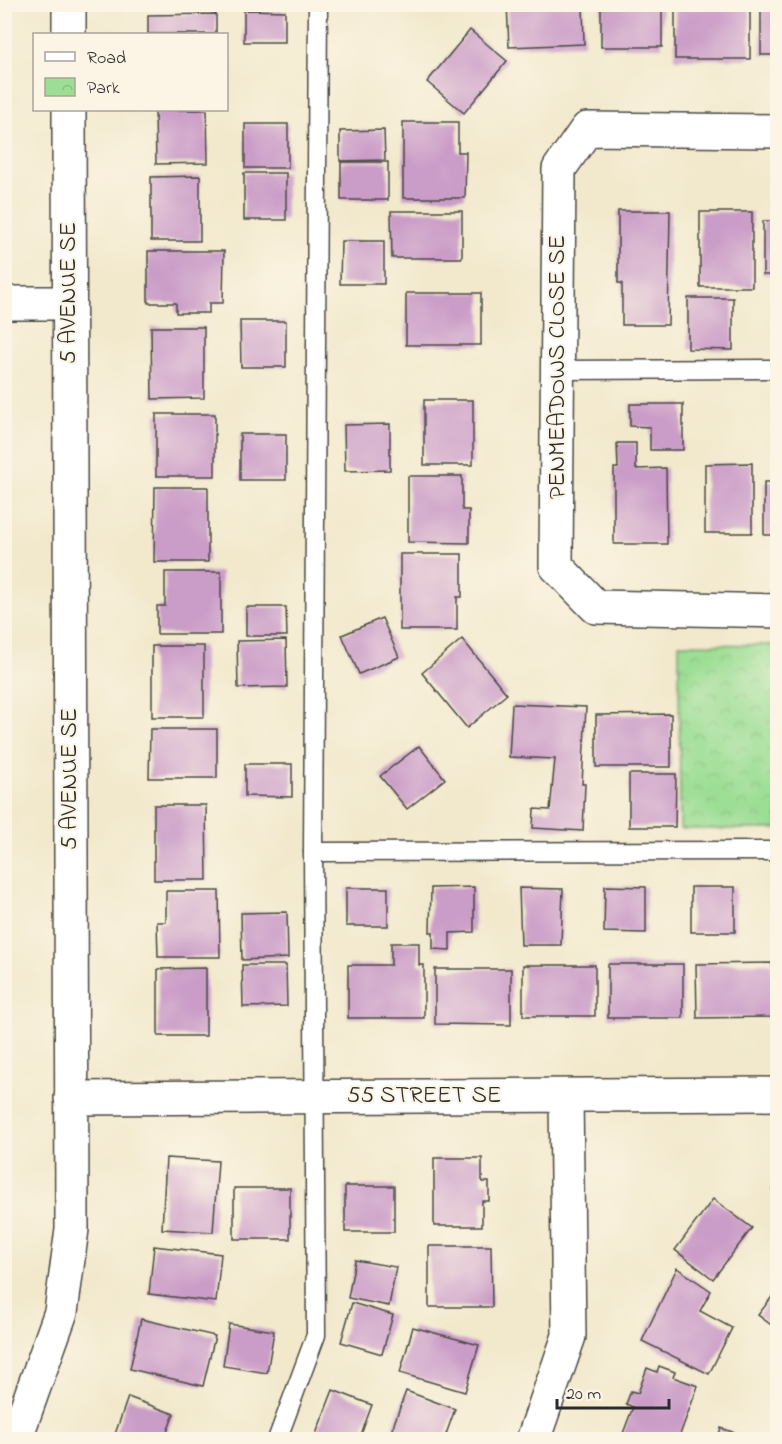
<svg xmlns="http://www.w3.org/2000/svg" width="782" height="1444" font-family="'Indie Flower',sans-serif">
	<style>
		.park { fill: url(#park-crowns); stroke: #648460; stroke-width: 1.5 }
		.building { fill: #ca9cc8 }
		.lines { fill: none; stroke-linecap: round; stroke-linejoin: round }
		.service-casing { stroke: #494843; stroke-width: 21 }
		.minor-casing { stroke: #494843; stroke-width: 36 }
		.service { stroke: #fff; stroke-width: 18 }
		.minor { stroke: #fff; stroke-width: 33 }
		.labels { text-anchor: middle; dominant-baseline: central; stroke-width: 4.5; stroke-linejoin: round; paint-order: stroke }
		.street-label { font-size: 24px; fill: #2b2b2b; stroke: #fcf5e5 }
	</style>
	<defs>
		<pattern id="park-crowns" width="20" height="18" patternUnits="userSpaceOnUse" patternTransform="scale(1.5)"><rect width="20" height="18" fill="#9dde95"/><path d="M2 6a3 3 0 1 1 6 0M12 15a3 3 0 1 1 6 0" fill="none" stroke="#87bf81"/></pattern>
	</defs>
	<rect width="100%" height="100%" fill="#fcf5e5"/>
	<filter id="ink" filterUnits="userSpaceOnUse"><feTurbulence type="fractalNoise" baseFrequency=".0167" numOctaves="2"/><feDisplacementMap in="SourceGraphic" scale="12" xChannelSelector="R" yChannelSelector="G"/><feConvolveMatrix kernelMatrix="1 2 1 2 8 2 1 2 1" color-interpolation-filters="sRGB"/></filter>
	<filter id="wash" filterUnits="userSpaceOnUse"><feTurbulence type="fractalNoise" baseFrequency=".008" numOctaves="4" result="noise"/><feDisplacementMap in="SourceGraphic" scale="24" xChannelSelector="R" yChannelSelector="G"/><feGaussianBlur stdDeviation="1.35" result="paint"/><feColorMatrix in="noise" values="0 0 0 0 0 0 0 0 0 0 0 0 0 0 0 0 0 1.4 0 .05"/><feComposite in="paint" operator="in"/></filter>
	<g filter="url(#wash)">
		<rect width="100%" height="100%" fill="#f2e9cd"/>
		<polygon class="park" points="679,644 777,645 777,829 680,829"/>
		<g id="blocks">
			<g class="building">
				<polygon points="507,4 583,4 584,44 509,47"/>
				<rect x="601" y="4" width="61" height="43"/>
				<rect x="761" y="4" width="17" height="51"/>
				<rect x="675" y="5" width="75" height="54"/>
				<polygon points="244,10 285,11 285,42 244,42"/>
				<polygon points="216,14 216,34 148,34 148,15"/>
				<polygon points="470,30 507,61 464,113 427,82"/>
				<polygon points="155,110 207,110 208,163 156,164"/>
				<polygon points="403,122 458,122 458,152 466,152 465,198 403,198"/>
				<rect x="245" y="124" width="43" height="44"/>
				<polygon points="384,130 385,160 340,161 340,131"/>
				<rect x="341" y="162" width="47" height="38"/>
				<rect x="244" y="173" width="42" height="47"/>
				<polygon points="200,176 200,241 151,241 151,177"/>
				<polygon points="391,211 462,211 462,258 392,258"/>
				<polygon points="618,211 670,211 668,325 622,325 622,283 618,283"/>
				<rect x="700" y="212" width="52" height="75"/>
				<rect x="763" y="221" width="15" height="54"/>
				<polygon points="341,241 384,241 384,284 340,284"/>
				<polygon points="148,251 224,251 223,303 209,303 209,313 176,313 176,303 148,303"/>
				<rect x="406" y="293" width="75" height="52"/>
				<polygon points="688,298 733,298 733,350 688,349"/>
				<polygon points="240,321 286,321 286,367 241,367"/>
				<polygon points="151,327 204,327 204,398 152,399"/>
				<rect x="424" y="400" width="49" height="65"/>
				<polygon points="630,404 683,404 683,450 650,450 650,427 630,426"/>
				<polygon points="774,405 778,405 778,462 775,462"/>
				<rect x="156" y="414" width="59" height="62"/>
				<polygon points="390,424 390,470 345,471 344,425"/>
				<rect x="240" y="434" width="46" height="46"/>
				<polygon points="617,443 636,443 636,469 666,468 667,544 614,544 614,468 618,468"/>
				<polygon points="752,463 752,533 705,533 705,464"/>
				<polygon points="408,476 462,476 462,510 469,510 469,543 408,542"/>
				<rect x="764" y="482" width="14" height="53"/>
				<polygon points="155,487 208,487 208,562 154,562"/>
				<polygon points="400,554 462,554 462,597 457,597 457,630 400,630"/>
				<polygon points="165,572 221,572 221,634 157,634 157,606 165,606"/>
				<polygon points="246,607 286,607 287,636 246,636"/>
				<polygon points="382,618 399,657 359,674 342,635"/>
				<polygon points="462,639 507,694 467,728 422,673"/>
				<polygon points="286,640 287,687 238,688 237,641"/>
				<rect x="152" y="646" width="52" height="71"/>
				<polygon points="512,704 586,707 582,784 585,784 583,831 533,828 534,809 550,810 555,759 509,757"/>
				<polygon points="671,714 671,767 596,767 596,715"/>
				<polygon points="150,729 217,729 217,778 149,778"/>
				<polygon points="419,746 445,779 407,809 380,776"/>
				<polygon points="245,764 292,764 292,797 245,796"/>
				<polygon points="629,774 676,774 675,827 629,827"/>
				<polygon points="154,805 206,805 207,880 154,880"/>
				<polygon points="605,886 646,887 646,933 604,932"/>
				<polygon points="474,887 474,932 450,933 450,950 433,949 433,932 430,932 431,888"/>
				<rect x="691" y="887" width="44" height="45"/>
				<rect x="346" y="888" width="42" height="38"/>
				<polygon points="519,888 563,889 561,945 521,945"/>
				<polygon points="166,891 219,891 220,957 158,957 157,922 166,922"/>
				<polygon points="287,912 288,958 242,960 241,913"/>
				<polygon points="391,943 419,943 419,965 424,965 424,1018 348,1018 348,965 391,965"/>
				<polygon points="772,963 773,1017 697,1018 696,964"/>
				<rect x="608" y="964" width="75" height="54"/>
				<polygon points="242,965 286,965 287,1006 243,1007"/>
				<rect x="523" y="965" width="72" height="51"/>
				<polygon points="206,968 206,1036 158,1036 158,969"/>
				<polygon points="435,969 511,969 511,1025 435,1024"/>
				<polygon points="166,1158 218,1161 213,1232 162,1229"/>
				<polygon points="434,1158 482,1158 482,1182 489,1182 489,1201 482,1201 482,1226 434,1226"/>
				<rect x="345" y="1186" width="49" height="46"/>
				<rect x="234" y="1188" width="56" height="51"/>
				<polygon points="778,1188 778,1208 777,1208 772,1189"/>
				<polygon points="713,1199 752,1228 713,1279 675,1250"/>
				<polygon points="154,1246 221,1254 216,1302 149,1294"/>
				<polygon points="429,1246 491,1246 492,1307 429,1307"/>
				<polygon points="355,1260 396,1267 389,1306 348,1298"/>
				<polygon points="677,1268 711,1291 700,1311 732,1328 709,1374 642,1341"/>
				<polygon points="778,1289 778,1330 758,1315"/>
				<polygon points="352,1303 393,1315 382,1354 341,1342"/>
				<polygon points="141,1319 215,1336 203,1386 130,1369"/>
				<polygon points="229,1324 274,1331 267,1373 223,1366"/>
				<polygon points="413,1327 479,1345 465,1392 400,1373"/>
				<polygon points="659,1366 675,1372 673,1377 698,1386 678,1440 631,1440 622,1436 633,1407 626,1404 631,1391 638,1393 647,1368 657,1372"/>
				<polygon points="333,1390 372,1405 359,1440 314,1439"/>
				<polygon points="406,1391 455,1409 444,1440 388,1440"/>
				<polygon points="128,1397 174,1414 164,1440 113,1440"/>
				<polygon points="721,1428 752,1439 752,1440 717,1440"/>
			</g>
		</g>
	</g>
	<g filter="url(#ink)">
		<use href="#blocks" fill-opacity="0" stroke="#494843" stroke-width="1.5"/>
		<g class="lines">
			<g class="service-casing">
				<g id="service">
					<polyline points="557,370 778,369"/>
					<polyline points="313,852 778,851"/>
					<polyline points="277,1440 316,1335 313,852 318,4"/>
				</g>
			</g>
			<g class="minor-casing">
				<g id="minor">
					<polyline points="69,34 69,4"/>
					<polyline points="778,131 587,129 559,169 556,566 596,607 778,611"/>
					<polyline points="4,303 69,303"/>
					<path d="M 71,1098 C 306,1095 542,1097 778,1094"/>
					<polyline points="15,1440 61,1312 72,1229 69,110"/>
					<polyline points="533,1440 569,1336 566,1097"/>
				</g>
			</g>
			<use href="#service" class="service"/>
			<use href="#minor" class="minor"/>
		</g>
	</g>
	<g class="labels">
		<g class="street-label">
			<text transform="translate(69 293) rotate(-90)">5 AVENUE SE</text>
			<text transform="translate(558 367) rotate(-90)">PENMEADOWS CLOSE SE</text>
			<text transform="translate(70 779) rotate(-90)">5 AVENUE SE</text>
			<text x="424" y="1096">55 STREET SE</text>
		</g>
	</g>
	<rect width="782" height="1444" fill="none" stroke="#fcf5e5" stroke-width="24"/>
	<rect x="33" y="33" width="195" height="78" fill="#fcf5e5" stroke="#a8a49b" stroke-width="1.5"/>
	<rect x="45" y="52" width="30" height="9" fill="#ffffff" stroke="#a8a49b" stroke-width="1.5"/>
	<text x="87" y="63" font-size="18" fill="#2b2b2b">Road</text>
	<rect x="45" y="78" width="30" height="18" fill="url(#park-crowns)" stroke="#a8a49b" stroke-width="1.5"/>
	<text x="87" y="93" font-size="18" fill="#2b2b2b">Park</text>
	<path d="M557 1399v9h112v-9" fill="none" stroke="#2b2b2b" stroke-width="3"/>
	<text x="566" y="1399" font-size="18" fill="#2b2b2b" stroke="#fcf5e5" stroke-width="4.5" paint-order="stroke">20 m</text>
</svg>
